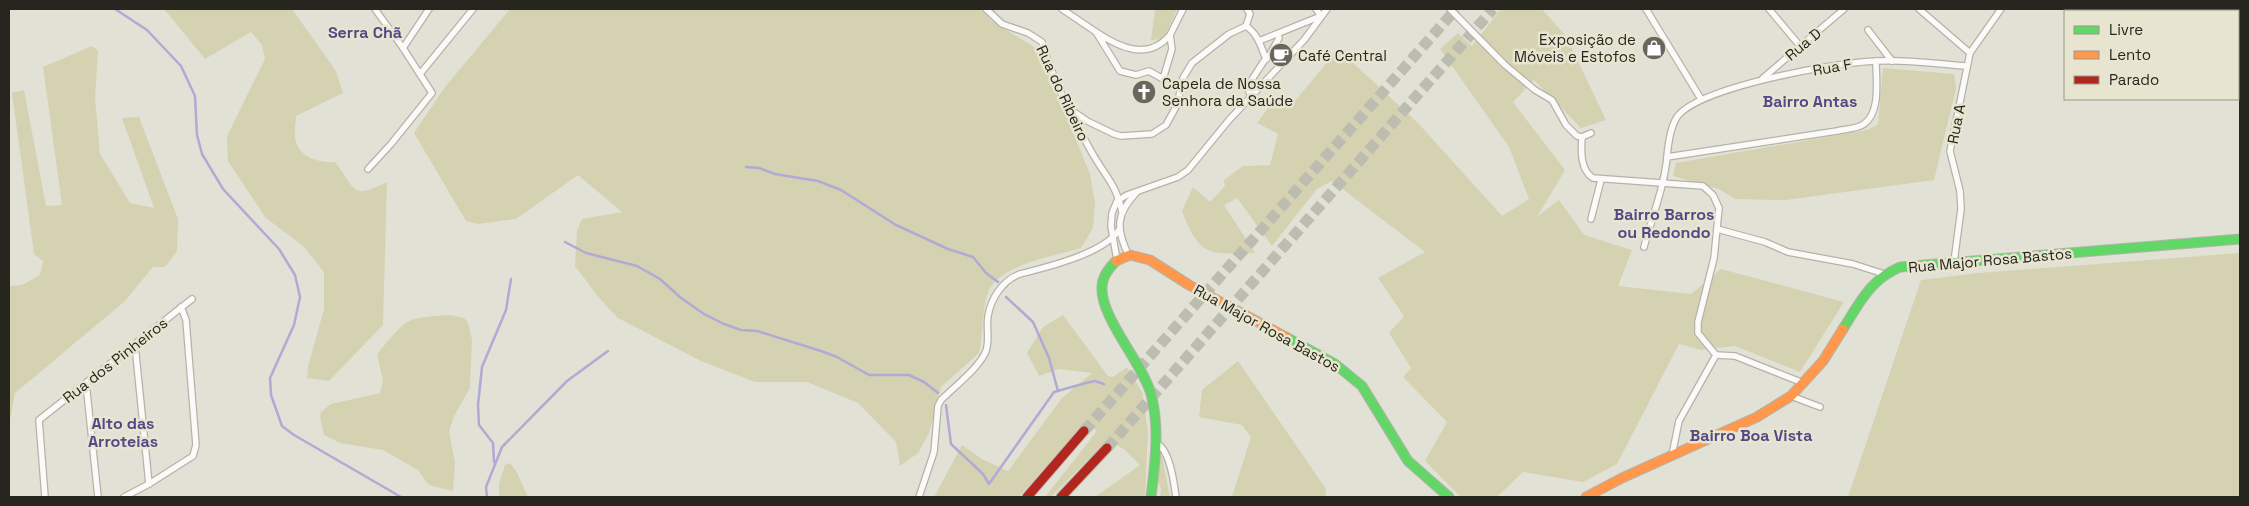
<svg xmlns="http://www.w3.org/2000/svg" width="2249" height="506" font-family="'Space Grotesk',sans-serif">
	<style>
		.green { fill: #d5d2b2 }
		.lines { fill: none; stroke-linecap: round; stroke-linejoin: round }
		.stream { stroke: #b0aad4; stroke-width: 2.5 }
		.highway-tunnel { stroke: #bdbcb0; stroke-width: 11; stroke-dasharray: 11 5.5; stroke-linecap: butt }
		.street-casing { stroke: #b4b3aa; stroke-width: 8 }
		.fast-casing { stroke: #b4b3aa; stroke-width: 11 }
		.slow-casing { stroke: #b4b3aa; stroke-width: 11 }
		.jam-casing { stroke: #b4b3aa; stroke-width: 11 }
		.street { stroke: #fbfaf9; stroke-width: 5.5 }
		.fast { stroke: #63d668; stroke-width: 9 }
		.slow { stroke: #ff974d; stroke-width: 9 }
		.jam { stroke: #b3261e; stroke-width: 9 }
		.labels { text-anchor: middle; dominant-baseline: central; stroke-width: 5; stroke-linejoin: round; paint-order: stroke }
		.poi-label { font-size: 15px; fill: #27261e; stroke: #e7e5d0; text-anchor: start }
		.street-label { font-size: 15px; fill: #27261e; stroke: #e7e5d0 }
		.neighbourhood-label { font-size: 16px; font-weight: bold; fill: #544887; stroke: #e7e5d0 }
	</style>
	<rect width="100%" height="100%" fill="#e2e1d5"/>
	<g class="green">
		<path d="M 164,9 L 292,9 L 336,71 L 343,93 L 296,116 C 296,123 294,131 295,137 C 297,157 318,163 335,162 C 356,188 350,201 387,182 L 383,325 L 329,381 L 307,378 L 308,367 L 324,309 L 324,272 L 303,246 L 266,218 L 228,161 L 227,136 L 265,59 L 262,45 L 251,32 L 205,59 Z"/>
		<path d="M 510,9 L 980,9 L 993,22 L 1039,50 L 1090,174 L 1095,203 L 1093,228 L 1081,248 C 1055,256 995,265 987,295 C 982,313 983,334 979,353 L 941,387 L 929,433 L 918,453 L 900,466 L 896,442 L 858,403 L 807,382 L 755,382 L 701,361 L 618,318 L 600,299 L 575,266 L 577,231 L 582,219 L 622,212 L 578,175 L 516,219 L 478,224 L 466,221 L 414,133 L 445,87 Z"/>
		<polygon points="1155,9 1177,9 1167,32 1161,39 1151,40"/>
		<path d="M 1501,9 L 1542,9 L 1566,36 L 1606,120 L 1581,128 L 1534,80 L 1513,102 L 1565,170 L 1537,217 L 1559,200 L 1584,235 L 1632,250 L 1618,286 L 1691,294 L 1721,269 L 1844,302 L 1800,372 L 1735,346 L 1701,350 L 1679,344 L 1617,464 L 1583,482 L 1523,472 L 1497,497 L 1461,497 L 1425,461 L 1447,422 L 1403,377 L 1411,368 L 1389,333 L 1404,316 L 1378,278 L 1425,252 L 1332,181 L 1317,189 L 1272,246 L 1237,198 L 1224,205 L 1255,253 C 1209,254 1200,258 1182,211 L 1193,187 L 1210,202 L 1225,186 L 1224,180 L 1243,166 L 1270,165 L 1278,134 L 1257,123 L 1278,95 L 1295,101 L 1338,49 L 1418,123 L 1502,216 L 1529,199 L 1509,147 L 1440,49 L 1458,33 L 1472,46 Z"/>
		<polygon points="92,46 98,51 95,98 100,154 130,203 154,208 122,118 139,117 178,219 177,251 165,267 153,267 125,301 15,393 9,426 9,286 22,285 40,275 43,261 34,254 12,93 24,90 46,206 62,205 43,67"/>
		<polygon points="1883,68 1954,74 1956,88 1934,180 1786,200 1735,199 1719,189 1673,176 1676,163 1867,130 1878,125"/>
		<polygon points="2240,253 2240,497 1848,497 1921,280 1978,273"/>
		<path d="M 450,315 L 464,318 L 468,323 L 472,340 L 470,388 L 454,416 L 449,432 L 455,462 L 453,491 L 432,486 L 427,483 L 418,470 L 383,450 L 340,443 L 324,435 L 320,417 L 321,412 L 331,404 L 380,393 L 383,381 L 377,354 C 381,349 400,327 404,324 C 415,316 437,316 450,315 Z"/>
		<polygon points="1063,315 1108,376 1113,377 1127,367 1142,392 1148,432 1145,497 1095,497 1140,465 1125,450 1108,439 1051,497 1045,497 1097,431 1086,421 1019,497 934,497 962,445 982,459 1008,471 1062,398 1092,373 1059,369 1039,376 1027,353 1043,327"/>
		<polygon points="1238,361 1326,489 1326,497 1232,497 1251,437 1242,425 1199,417 1202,390"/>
		<polygon points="1159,456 1162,456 1170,497 1160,497 1161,488 1158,483"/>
		<polygon points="510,463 516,471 528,497 499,497 499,484 505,465"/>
	</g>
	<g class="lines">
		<g class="stream">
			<polyline points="115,9 147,30 181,66 195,96 197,135 202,154 223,189 279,249 295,275 300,297 294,325 270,378 271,395 282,426 294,435 401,497"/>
			<polyline points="746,167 759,168 775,174 818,181 841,190 896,225 948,249 973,257 986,273 998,282"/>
			<polyline points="565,242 586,253 637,266 660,279 681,298 704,314 724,324 741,330 757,331 821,351 837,357 869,375 909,375 924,382 938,393"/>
			<polyline points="1006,297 1033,322 1049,358 1058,391"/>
			<polyline points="946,405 951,444 983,474 989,484 1054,392 1086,383 1095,381 1104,384"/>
			<polyline points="494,462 493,443 479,425 478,405 482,367 506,310 511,279"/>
			<polyline points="487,497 486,487 502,447 567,381 608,351"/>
		</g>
		<g class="highway-tunnel">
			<polyline points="1084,431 1456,9"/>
			<polyline points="1107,448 1493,9"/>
		</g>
		<g class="street-casing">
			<g id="street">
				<path d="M 986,9 L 1002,24 L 1028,33 L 1042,42 C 1053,80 1071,116 1091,151 C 1104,175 1116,183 1122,212"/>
				<polyline points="1062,9 1096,32"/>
				<polyline points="1316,9 1321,16"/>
				<polyline points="1450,9 1505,65 1535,90 1552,100 1566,125 1577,136 1582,137 1591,133"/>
				<polyline points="1646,9 1701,99"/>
				<polyline points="1769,9 1800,46"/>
				<polyline points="1919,9 1970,53 1950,151 1960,191 1961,209 1954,262"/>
				<polyline points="1246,26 1250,14 1247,9"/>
				<polyline points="1868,30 1892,61"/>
				<path d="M 1170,35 C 1148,61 1120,48 1096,32 L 1120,71 L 1136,75 L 1149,71 L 1163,79 L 1172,49 L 1170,35 L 1183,9"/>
				<polyline points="1259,41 1321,16"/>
				<polyline points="403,48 429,9"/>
				<polyline points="1970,53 2001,9"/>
				<polyline points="420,74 473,9"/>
				<polyline points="1763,78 1844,9"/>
				<polyline points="1251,96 1247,87 1264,61 1269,56 1279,38 1278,34"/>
				<path d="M 1067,107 L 1087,121 L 1114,134 L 1121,136 L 1152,134 L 1166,125 L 1177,105 L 1183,78 L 1192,63 L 1229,34 L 1246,26 C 1258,34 1261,47 1266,59"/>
				<path d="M 1582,137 C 1581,150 1580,170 1593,178 L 1703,186 L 1713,195 L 1719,208 L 1714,258 L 1698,322 L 1698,333 L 1716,355 L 1679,421 L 1672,455"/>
				<path d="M 1667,157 C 1668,145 1670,128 1677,117 C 1698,87 1838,62 1876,61 C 1906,59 1937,64 1967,66"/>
				<polyline points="368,169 391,144 432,93 403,48 375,9"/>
				<polyline points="1591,219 1601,180"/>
				<polyline points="1717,229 1765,242 1788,252 1853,264 1884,274"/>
				<path d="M 1644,247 C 1652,217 1664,188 1667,157 L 1837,131 C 1845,129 1857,129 1864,124 C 1881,112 1876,80 1876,61"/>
				<path d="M 1128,254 C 1116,229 1116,214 1136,193"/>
				<polyline points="1117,260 1111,226 1112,213 1117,201 1127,195 1178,177 1188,170 1229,120 1304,40 1327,9"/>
				<polyline points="135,345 149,484"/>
				<polyline points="1716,355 1735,356 1803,383"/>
				<polyline points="86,383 98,497"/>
				<polyline points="1791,396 1820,407"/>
				<path d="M 1156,443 C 1170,449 1174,483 1176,497"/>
				<polyline points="45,497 39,420 192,299"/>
				<polyline points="124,497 149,484 193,456 196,445 186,320 181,307"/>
				<path d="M 919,497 L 934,452 L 938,406 L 941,400 C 954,387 980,367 986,351 C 990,340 986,327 988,316 C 991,298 1003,280 1020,274 C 1047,267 1103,254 1119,230"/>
			</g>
		</g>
		<g class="fast-casing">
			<g id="fast">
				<path d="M 1116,261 C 1109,268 1102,277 1102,287 C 1100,317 1142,362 1151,394 C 1160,428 1155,463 1151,497"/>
				<path d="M 1843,329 C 1860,302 1870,280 1900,267 L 2240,239"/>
				<polyline points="1286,337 1335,364 1362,386 1408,461 1449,497"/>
			</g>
		</g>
		<g class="slow-casing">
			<g id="slow">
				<polyline points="1116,261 1130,255 1150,260 1189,285 1286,337"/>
				<polyline points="1586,497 1622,478 1757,417 1791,396 1823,361 1843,329"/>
			</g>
		</g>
		<g class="jam-casing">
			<g id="jam">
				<polyline points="1027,497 1084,431"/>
				<polyline points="1061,497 1107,448"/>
			</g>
		</g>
		<use href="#street" class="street"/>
		<use href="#fast" class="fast"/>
		<use href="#slow" class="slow"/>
		<use href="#jam" class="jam"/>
	</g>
	<defs>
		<g id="shop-disc" transform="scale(1.25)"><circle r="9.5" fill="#68675e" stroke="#e7e5d0"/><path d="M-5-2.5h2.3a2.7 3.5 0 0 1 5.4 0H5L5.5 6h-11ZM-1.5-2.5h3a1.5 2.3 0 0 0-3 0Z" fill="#fff"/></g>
		<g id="cafe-disc" transform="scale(1.25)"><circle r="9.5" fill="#68675e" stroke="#e7e5d0"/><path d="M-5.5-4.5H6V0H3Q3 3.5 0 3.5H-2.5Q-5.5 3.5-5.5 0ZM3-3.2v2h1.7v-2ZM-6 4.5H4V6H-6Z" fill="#fff"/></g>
		<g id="church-disc" transform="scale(1.25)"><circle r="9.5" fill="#68675e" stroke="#e7e5d0"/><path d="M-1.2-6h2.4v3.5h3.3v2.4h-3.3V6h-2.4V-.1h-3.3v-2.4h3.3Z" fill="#fff"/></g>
	</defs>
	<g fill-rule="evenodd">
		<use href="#shop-disc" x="1654" y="48"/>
		<use href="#cafe-disc" x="1281" y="55"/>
		<use href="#church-disc" x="1144" y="92"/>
	</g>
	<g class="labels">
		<g class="poi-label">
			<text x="1636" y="39" text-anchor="end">Exposição de<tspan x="1636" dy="17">Móveis e Estofos</tspan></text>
			<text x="1298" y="55">Café Central</text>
			<text x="1162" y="83">Capela de Nossa<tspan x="1162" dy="17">Senhora da Saúde</tspan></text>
		</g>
		<g class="street-label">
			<text transform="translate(1803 44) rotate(-40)">Rua D</text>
			<text transform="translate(1832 67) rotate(-10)">Rua F</text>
			<text transform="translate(1063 93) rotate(65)">Rua do Ribeiro</text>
			<text transform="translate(1956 124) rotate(-79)">Rua A</text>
			<text transform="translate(1990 260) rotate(-5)">Rua Major Rosa Bastos</text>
			<text transform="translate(1267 328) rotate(29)">Rua Major Rosa Bastos</text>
			<text transform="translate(115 360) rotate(-38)">Rua dos Pinheiros</text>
		</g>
		<g class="neighbourhood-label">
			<text x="365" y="32">Serra Chã</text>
			<text x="1810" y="101">Bairro Antas</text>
			<text x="1664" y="214">Bairro Barros<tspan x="1664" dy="18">ou Redondo</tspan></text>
			<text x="123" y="423">Alto das<tspan x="123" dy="18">Arroteias</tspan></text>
			<text x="1751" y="435">Bairro Boa Vista</text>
		</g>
	</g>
	<rect width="2249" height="506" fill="none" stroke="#27261e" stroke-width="20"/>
	<rect x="2064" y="10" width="175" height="90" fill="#e7e5d0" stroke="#9a9989"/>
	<rect x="2074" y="26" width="25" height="8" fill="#63d668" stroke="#9a9989"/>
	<text x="2109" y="35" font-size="15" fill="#27261e">Livre</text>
	<rect x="2074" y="51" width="25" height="8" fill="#ff974d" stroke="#9a9989"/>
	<text x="2109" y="60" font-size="15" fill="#27261e">Lento</text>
	<rect x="2074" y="76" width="25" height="8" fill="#b3261e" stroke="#9a9989"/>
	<text x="2109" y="85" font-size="15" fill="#27261e">Parado</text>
</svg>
